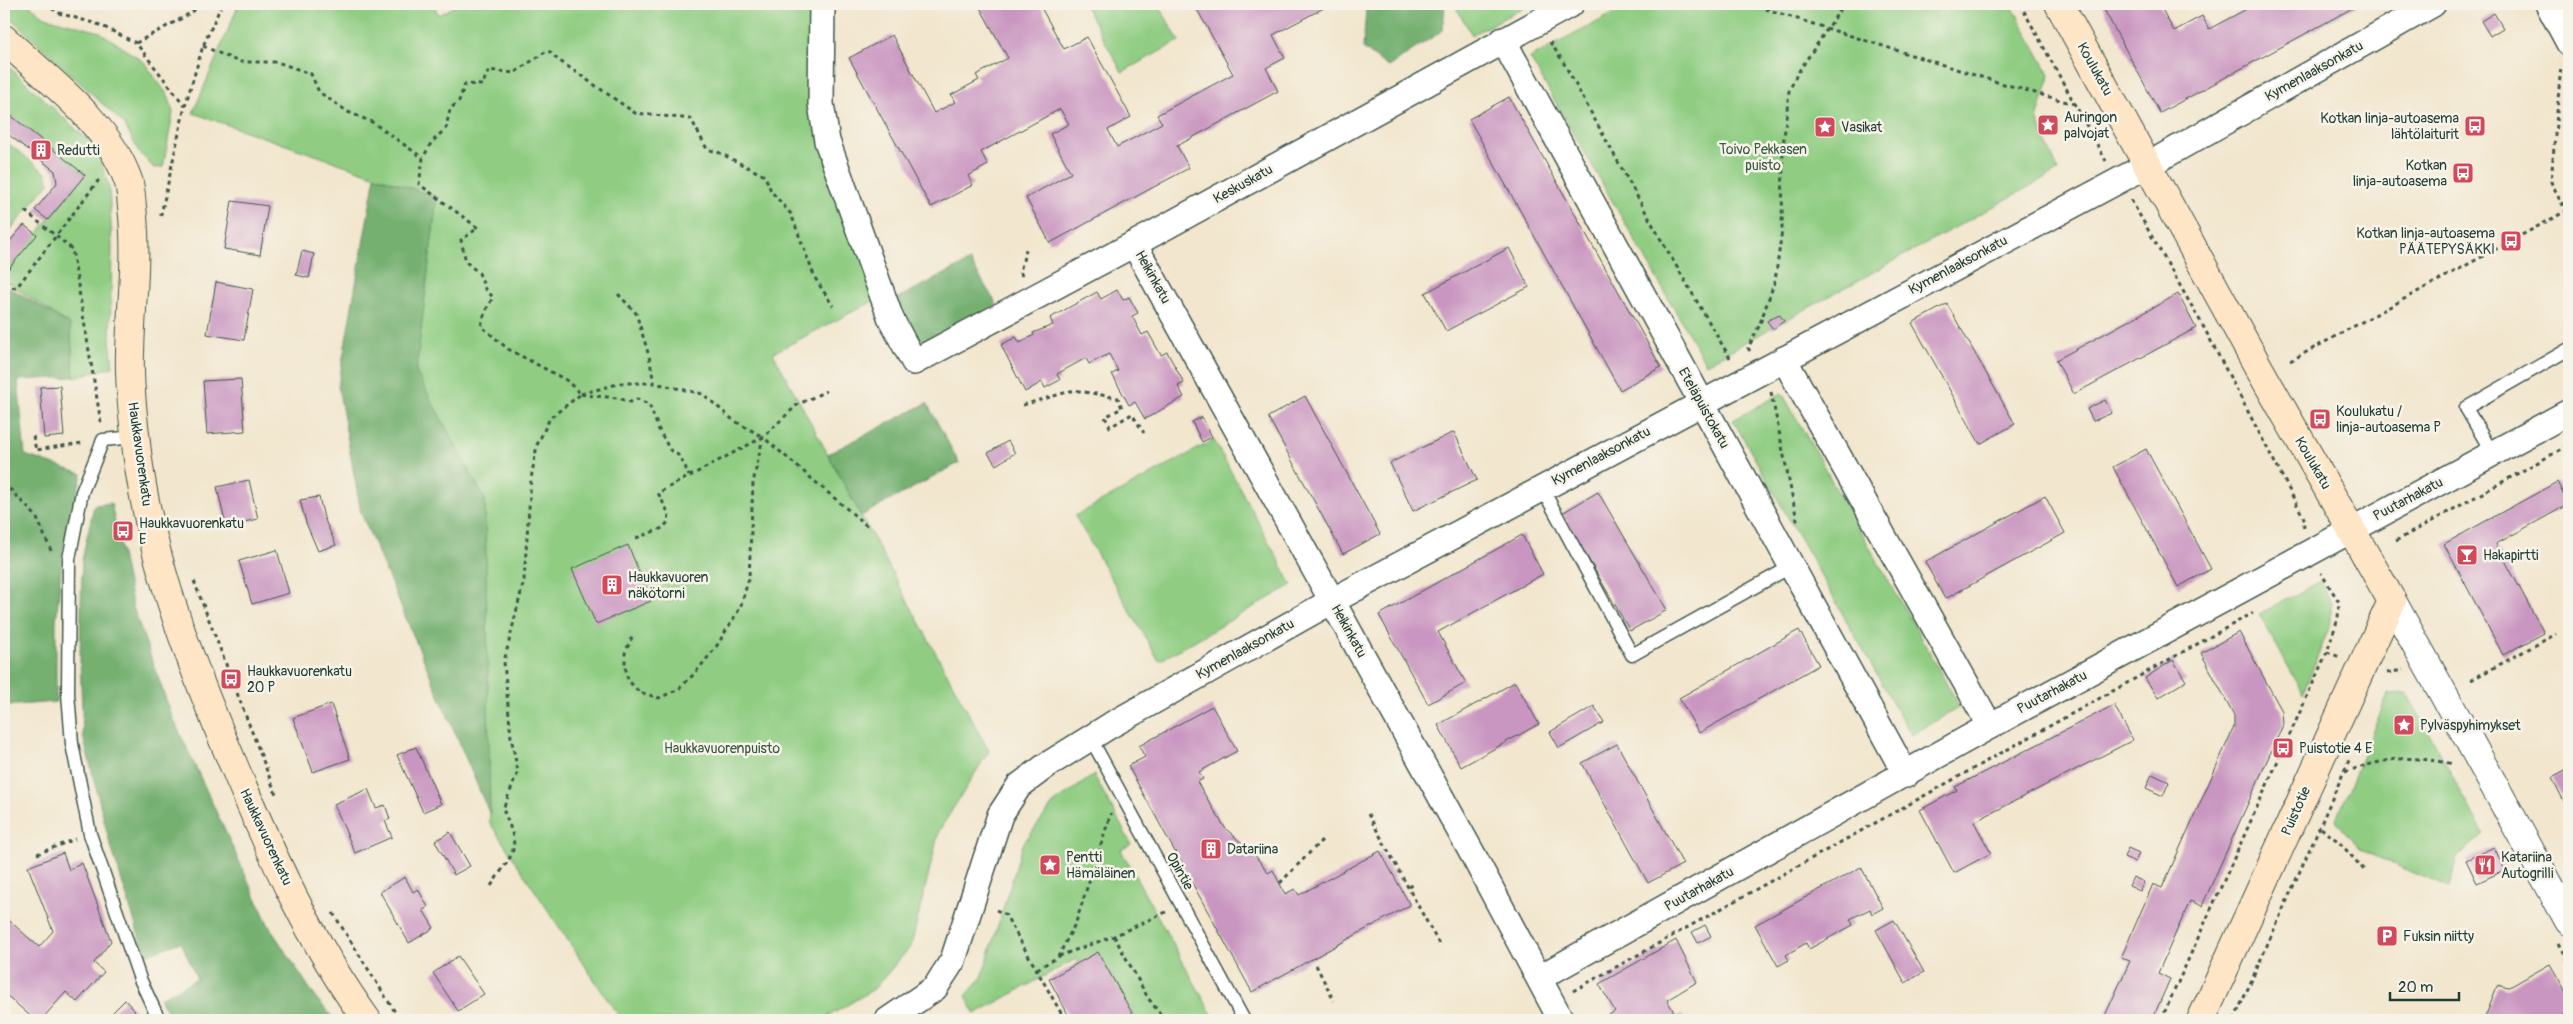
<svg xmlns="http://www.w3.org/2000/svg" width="2573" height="1024" font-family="Pangolin,sans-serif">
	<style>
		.green { fill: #90cd83; stroke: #58855c }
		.forest { fill: #74b071; stroke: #4a7652 }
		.building { fill: #c996c1 }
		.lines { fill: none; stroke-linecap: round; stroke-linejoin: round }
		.service-casing { stroke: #3f564b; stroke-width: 15 }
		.minor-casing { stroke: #3f564b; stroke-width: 28 }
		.tertiary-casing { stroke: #3f564b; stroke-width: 30 }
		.secondary-casing { stroke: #3f564b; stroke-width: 30 }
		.path { stroke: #3f564b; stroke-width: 3; stroke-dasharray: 4 4; stroke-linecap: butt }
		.service { stroke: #fff; stroke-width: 12 }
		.minor { stroke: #fff; stroke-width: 25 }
		.tertiary { stroke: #fff; stroke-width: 28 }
		.secondary { stroke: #fde5c5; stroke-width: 28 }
		.labels { text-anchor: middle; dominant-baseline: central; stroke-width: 5; stroke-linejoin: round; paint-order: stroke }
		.street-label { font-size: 14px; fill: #1f3d34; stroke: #f7f3e8 }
		.poi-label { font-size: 14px; fill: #1f3d34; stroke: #f7f3e8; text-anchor: start }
		.park-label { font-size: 14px; fill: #365a44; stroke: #f7f3e8 }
	</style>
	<rect width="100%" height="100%" fill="#f7f3e8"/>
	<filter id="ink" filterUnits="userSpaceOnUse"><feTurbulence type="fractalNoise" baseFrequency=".02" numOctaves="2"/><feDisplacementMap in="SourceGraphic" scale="10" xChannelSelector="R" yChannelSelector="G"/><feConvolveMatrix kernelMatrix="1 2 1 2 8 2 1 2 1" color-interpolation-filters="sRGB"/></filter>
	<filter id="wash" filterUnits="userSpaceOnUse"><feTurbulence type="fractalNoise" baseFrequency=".0096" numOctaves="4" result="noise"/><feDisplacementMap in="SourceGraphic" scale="20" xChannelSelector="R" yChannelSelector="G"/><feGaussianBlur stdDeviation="1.12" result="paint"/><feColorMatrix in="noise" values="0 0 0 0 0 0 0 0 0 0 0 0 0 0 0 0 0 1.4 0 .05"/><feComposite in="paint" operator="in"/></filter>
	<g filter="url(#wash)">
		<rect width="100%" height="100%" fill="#f2e6ce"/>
		<g class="green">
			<polygon points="4,4 28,4 45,17 100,32 144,62 169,97 173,113 163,167 154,168 139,152 124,124 4,12"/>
			<polygon points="239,4 433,4 439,15 459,4 822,4 827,141 883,296 773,353 989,751 939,831 911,946 874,989 822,1020 621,1020 490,823 485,500 415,378 437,197 193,113"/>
			<polygon points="1084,4 1158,4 1179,41 1122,72"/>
			<polygon points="1454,4 1530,4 1472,35"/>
			<polygon points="1631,4 2011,4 2050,75 2037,119 2058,171 1706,364 1530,58"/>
			<polygon points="4,62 96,148 109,186 112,247 110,339 113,367 74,377 70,325 4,280 4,274 85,175 4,110"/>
			<polygon points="4,140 46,173 49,183 4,238"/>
			<polygon points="1782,393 1960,707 1911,735 1733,420"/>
			<polygon points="1214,440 1292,585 1159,661 1075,516"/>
			<polygon points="2321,581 2331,603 2331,623 2303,693 2259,614"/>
			<polygon points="2407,693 2484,834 2457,857 2449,888 2361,850 2336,821 2388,694"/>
			<polygon points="1094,775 1131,844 1121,850 1215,1020 1110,1020 1076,959 975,1014 966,996 982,977 1023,844 1053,804"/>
		</g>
		<g class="forest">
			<polygon points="1361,4 1445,4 1443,30 1388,67 1363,48 1366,11"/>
			<polygon points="375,176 437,197 416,372 485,500 490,815 361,513 338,386"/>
			<polygon points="970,261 997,305 920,348 894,300"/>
			<polygon points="4,284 70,325 74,377 18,380 25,455 82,474 63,548 56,623 56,702 4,706"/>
			<polygon points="927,403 959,463 861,516 828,454"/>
			<polygon points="111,503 133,607 172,716 270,928 316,998 335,1020 172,1020 160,998 197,979 181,942 145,955 109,840 83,736 80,659 82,560 94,505"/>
		</g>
		<g id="blocks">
			<g class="building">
				<polygon points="978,4 1039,4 1064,49 1087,37 1131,117 1108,130 1117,147 1162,123 1157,115 1233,74 1194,4 1331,4 1273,35 1285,58 1266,68 1278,91 1177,146 1189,168 1050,243 1026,198 1071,173 1050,134 1069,124 1060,109 981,152 988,165 968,176 973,185 931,207 849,58 892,35 934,113 955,102 951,95 979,80 976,75 1008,58"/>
				<polygon points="2101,4 2159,4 2174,31 2202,16 2209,29 2256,4 2360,4 2160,113"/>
				<polygon points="2494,13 2503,28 2490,36 2481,21"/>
				<polygon points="1509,97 1661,367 1620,390 1469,119"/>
				<polygon points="4,110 85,175 48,220 35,210 57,183 55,171 4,131"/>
				<polygon points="232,201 268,206 260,255 224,249"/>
				<polygon points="24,225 37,235 4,274 4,248"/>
				<polygon points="1509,248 1529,287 1446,331 1425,293"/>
				<polygon points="302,251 314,254 309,278 296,275"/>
				<polygon points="216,282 253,289 244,340 207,334"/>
				<polygon points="1117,290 1123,300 1129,297 1138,313 1132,316 1142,335 1148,332 1161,355 1167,352 1184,383 1178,386 1184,397 1145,419 1135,402 1129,405 1112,374 1118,371 1109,354 1089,364 1086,358 1057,374 1060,380 1045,388 1042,382 1025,392 1001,345 1016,337 1020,343 1034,335 1033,333 1053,325 1050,318 1097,292 1101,299"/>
				<polygon points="2178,294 2196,328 2074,394 2056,360"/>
				<polygon points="1947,304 2015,424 1980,444 1912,323"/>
				<polygon points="1779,314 1784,321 1773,329 1767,321"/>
				<polygon points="241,379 245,431 207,434 203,381"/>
				<polygon points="60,386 64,436 44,438 40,387"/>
				<polygon points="1305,396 1380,534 1343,554 1268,417"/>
				<polygon points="2105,400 2112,413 2093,421 2087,409"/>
				<polygon points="1202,417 1212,437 1202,442 1192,422"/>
				<polygon points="1454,432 1477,480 1413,511 1390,463"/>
				<polygon points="1008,441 1015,453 996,465 988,453"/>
				<polygon points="2146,449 2211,569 2178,587 2113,467"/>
				<polygon points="249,480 258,519 226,526 217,487"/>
				<polygon points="2557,482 2569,504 2496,544 2544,633 2503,655 2444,544"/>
				<polygon points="1598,492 1667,610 1630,631 1562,513"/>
				<polygon points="2045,496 2065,533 1945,599 1925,562"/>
				<polygon points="319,497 324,518 336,545 318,551 306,523 300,500"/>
				<polygon points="1522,535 1543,574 1438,632 1466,683 1428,704 1379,615"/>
				<polygon points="628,545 651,601 596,624 572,569"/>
				<polygon points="277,550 289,593 252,604 239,561"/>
				<polygon points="1799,630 1819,665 1699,733 1679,698"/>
				<polygon points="2239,632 2282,711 2283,725 2202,906 2190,901 2158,973 2170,979 2152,1020 2103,1020 2130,961 2121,958 2153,884 2162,888 2234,727 2234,715 2201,653"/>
				<polygon points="2173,660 2186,681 2158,698 2145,678"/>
				<polygon points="1515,682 1539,724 1461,767 1438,725"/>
				<polygon points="331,704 350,759 313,772 293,718"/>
				<polygon points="2114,705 2133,740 1974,822 1991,853 1954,873 1920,810 1957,790 1955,787"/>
				<polygon points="1212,706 1237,751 1199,772 1203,779 1197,782 1225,828 1254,854 1268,873 1273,870 1285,894 1295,889 1299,895 1380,851 1410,905 1252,992 1128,766 1145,757 1139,746"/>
				<polygon points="1594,706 1604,722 1559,748 1550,732"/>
				<polygon points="1617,744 1683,864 1648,883 1582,763"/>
				<polygon points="416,747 441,804 423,812 397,755"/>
				<polygon points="2569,769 2569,811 2552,778"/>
				<polygon points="2152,774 2169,782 2163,796 2146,788"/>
				<polygon points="368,789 376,808 385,805 390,819 385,821 392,837 355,853 334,804"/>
				<polygon points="450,832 470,866 454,875 435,841"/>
				<polygon points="2494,847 2505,870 2477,883 2466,860"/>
				<polygon points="2128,848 2139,853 2135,862 2124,857"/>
				<polygon points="63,853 69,870 82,863 111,941 94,963 104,972 77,1002 66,992 41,1020 35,1020 4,993 4,916 39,947 53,931 28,867"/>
				<polygon points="1861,867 1883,908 1872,914 1870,909 1850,919 1853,925 1809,949 1806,943 1786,955 1789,960 1778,966 1755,925"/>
				<polygon points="405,877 413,892 418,889 428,907 423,910 434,928 409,943 380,892"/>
				<polygon points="2133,877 2144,882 2140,891 2129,886"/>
				<polygon points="1894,920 1924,972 1905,983 1876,930"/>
				<polygon points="1705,925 1711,936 1698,943 1692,932"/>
				<polygon points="1676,940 1697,982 1667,1000 1677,1017 1682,1015 1686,1020 1612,1020 1609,1015 1615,1011 1599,984"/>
				<polygon points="1098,952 1136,1020 1071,1020 1049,979"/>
				<polygon points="458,956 484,994 458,1011 433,973"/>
				<polygon points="2550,964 2569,997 2569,1012 2555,1020 2484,1020 2498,985 2508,988"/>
				<polygon points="125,1000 135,1011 125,1020 117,1020 111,1014"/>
			</g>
		</g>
	</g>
	<g filter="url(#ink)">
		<use href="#blocks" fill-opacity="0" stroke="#3f564b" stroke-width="1"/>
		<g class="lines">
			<g class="service-casing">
				<g id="service">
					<polyline points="135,437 103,440 82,492 69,559 68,693 72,744 90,834 140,979 159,1020"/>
					<polyline points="2493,454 2466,408 2569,349"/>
					<polyline points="1542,488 1632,655 1792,566"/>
					<polyline points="1090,737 1244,1020"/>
				</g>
			</g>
			<g class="minor-casing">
				<g id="minor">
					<polyline points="822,4 821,104 827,141 891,319 914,362 1149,236 1571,4"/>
					<polyline points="2548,4 2569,43"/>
					<polyline points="1503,40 1906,775"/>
					<polyline points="1134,244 1472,853 1561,1020"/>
					<polyline points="1784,359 1990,726"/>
					<polyline points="1539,978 1990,726 2569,412"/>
					<polyline points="888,1020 935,988 953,960 1000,815 1019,786 1047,765 1111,725 1332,601 2148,165 2433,4"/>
				</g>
			</g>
			<g class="tertiary-casing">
				<polyline id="tertiary" points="2392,601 2569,921"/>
			</g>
			<g class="secondary-casing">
				<g id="secondary">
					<polyline points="2059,4 2260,370 2392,601 2201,1020"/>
					<path d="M 4,39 C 48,80 107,121 128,180 C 131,188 131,198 132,207 C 138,255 131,305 130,353 C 129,380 132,408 135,434 C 146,550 189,660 234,766 C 271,854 311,943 367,1020"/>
				</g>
			</g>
			<g class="path">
				<polyline points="45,4 59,13 100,25 136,43 185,106 160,219"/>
				<polyline points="1750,4 1997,82 2074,104"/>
				<polyline points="2020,4 2106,161"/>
				<polyline points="1550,42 1562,60 1660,238 1730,358"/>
				<polyline points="136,43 184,17 203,4"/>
				<polyline points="203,46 239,62 277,62 311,74 319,92 348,112 372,122 423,158"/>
				<polyline points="185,106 203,46 222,4"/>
				<polyline points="2131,200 2202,324 2305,520 2303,529"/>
				<polyline points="25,211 72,249 101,423"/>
				<polyline points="1022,276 1020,271 1027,246"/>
				<polyline points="4,289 17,287 98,181 97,176"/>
				<polyline points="618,294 636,313 649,356 654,383"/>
				<polyline points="1750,351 1748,348 1759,326 1775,281 1782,230 1783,147 1789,91 1797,74 1844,4"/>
				<polyline points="2290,361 2566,211 2551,182 2561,65"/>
				<polyline points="1771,392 1798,525"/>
				<polyline points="581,394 621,383 654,383 703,394 733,420 763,437"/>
				<path d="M 581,394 C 599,398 614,395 630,402 L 637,399 L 649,404 L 659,430 L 670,450 L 678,455 L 685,466 L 689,476"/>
				<polyline points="1023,405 1074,390 1118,398 1122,408 1105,417 1110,427 1132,414 1144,433"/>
				<polyline points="33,436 36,450 82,443"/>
				<polyline points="4,483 36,516 52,553"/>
				<polyline points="636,538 663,528 668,522 669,514 658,493 763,437 867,526"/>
				<polyline points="2396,541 2569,445"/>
				<polyline points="194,581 277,797"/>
				<polyline points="632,637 625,653 625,666 628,680 639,692 659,698 679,689 696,672 716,647 740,608 749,578 753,483 763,437 797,405 826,391"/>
				<polyline points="2327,652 2340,657"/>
				<polyline points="2387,673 2403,670"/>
				<polyline points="2471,680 2556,634"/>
				<path d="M 2345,772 C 2390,757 2408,755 2454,764"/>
				<polyline points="1368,814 1439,944"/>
				<polyline points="2321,828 2339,842 2364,870"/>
				<polyline points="37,854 75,839"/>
				<polyline points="1280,883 1324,838"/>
				<path d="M 491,886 C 516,848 521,852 503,809 L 518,772 L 511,737 L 504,662 L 524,580 L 531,479 L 537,445 L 550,418 L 581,394 L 566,380 L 508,349 L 481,326 L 485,312 L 493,297 L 485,289 L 479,273 L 466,262 L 461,240 L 478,228 L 419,184 L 423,158 L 431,143 L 446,128 L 450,109 L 459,101 L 465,84 L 482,85 L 489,70 L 514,73 L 548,50 L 557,59 L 635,113 L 691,119 L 707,149 L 720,153 L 765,176 L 771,191 L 791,214 L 815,278 L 833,306"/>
				<polyline points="1409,887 1415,884"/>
				<polyline points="996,910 1005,914 1065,1020"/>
				<polyline points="333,913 400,1020"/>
				<polyline points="1114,936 1148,998 1165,1020"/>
				<polyline points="2558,943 2569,964"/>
				<polyline points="1059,956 1114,936 1166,912"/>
				<polyline points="1316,965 1334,1001"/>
				<polyline points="1037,969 1058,957 1076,922 1111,813"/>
				<polyline points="1573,991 2253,613"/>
				<polyline points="2161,1020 2327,652 2338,618 2339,602 2321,573"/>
				<polyline points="2234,1020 2350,758"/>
			</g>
			<use href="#service" class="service"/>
			<use href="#minor" class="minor"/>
			<use href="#tertiary" class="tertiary"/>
			<use href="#secondary" class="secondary"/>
		</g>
	</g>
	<defs>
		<g id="sight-square" transform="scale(1.125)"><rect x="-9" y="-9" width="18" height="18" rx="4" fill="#d1495b" stroke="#f7f3e8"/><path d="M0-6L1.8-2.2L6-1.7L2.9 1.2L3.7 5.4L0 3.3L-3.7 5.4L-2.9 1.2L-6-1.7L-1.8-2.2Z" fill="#fff"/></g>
		<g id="bus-square" transform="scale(1.125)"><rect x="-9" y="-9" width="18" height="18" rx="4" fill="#d1495b" stroke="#f7f3e8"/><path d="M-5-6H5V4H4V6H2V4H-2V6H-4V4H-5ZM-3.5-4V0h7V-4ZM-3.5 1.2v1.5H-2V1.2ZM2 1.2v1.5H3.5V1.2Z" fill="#fff"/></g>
		<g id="building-square" transform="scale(1.125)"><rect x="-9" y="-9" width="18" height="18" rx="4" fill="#d1495b" stroke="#f7f3e8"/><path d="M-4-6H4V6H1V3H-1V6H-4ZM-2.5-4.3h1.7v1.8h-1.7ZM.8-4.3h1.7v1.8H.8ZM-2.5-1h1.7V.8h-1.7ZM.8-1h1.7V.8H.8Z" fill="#fff"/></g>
		<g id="bar-square" transform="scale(1.125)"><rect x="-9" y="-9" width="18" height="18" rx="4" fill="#d1495b" stroke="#f7f3e8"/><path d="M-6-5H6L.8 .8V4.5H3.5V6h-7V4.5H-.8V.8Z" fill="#fff"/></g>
		<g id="restaurant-square" transform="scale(1.125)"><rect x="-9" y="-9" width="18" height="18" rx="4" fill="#d1495b" stroke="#f7f3e8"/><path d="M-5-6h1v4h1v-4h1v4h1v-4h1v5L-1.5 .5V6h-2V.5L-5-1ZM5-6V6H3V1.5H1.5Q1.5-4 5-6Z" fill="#fff"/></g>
		<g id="parking-square" transform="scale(1.125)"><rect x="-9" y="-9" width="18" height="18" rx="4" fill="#d1495b" stroke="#f7f3e8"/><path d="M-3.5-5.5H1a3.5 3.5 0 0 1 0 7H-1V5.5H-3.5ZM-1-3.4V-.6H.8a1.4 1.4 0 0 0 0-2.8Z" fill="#fff"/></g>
	</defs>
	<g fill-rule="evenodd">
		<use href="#sight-square" x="2048" y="125"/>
		<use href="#bus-square" x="2475" y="126"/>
		<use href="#sight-square" x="1825" y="127"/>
		<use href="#building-square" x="41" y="150"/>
		<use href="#bus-square" x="2463" y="173"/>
		<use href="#bus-square" x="2511" y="241"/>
		<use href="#bus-square" x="2320" y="419"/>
		<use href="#bus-square" x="123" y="531"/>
		<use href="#bar-square" x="2467" y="555"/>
		<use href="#building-square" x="612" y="585"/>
		<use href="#bus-square" x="231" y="679"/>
		<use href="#sight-square" x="2404" y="725"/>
		<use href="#bus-square" x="2283" y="748"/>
		<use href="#building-square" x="1211" y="849"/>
		<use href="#sight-square" x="1050" y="865"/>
		<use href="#restaurant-square" x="2485" y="865"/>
		<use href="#parking-square" x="2387" y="936"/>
	</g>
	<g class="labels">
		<g class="street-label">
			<text transform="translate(2095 69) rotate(61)">Koulukatu</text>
			<text transform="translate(2314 71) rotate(-29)">Kymenlaaksonkatu</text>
			<text transform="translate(1243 184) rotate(-29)">Keskuskatu</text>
			<text transform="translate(1958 265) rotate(-28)">Kymenlaaksonkatu</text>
			<text transform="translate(1153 277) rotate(61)">Heikinkatu</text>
			<text transform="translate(1704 408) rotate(61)">Eteläpuistokatu</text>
			<text transform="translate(140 454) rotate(82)">Haukkavuorenkatu</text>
			<text transform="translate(1601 456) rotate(-28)">Kymenlaaksonkatu</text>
			<text transform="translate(2313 463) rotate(60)">Koulukatu</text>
			<text transform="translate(2408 499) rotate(-28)">Puutarhakatu</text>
			<text transform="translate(1349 631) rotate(61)">Heikinkatu</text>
			<text transform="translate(1245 649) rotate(-29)">Kymenlaaksonkatu</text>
			<text transform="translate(2052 692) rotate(-28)">Puutarhakatu</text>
			<text transform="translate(2296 811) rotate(-66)">Puistotie</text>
			<text transform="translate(266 837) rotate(65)">Haukkavuorenkatu</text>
			<text transform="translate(1180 871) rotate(61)">Opintie</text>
			<text transform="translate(1699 889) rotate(-29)">Puutarhakatu</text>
		</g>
		<g class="poi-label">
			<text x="2064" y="117">Auringon<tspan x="2064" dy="16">palvojat</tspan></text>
			<text x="2459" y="118" text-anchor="end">Kotkan linja-autoasema<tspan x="2459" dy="16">lähtölaiturit</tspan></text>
			<text x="1841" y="127">Vasikat</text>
			<text x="57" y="150">Redutti</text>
			<text x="2447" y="165" text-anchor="end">Kotkan<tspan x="2447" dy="16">linja-autoasema</tspan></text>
			<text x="2495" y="233" text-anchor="end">Kotkan linja-autoasema<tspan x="2495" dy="16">PÄÄTEPYSÄKKI</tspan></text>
			<text x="2336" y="411">Koulukatu /<tspan x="2336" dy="16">linja-autoasema P</tspan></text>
			<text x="139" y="523">Haukkavuorenkatu<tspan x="139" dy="16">E</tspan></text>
			<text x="2483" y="555">Hakapirtti</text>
			<text x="628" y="577">Haukkavuoren<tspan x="628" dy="16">näkötorni</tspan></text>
			<text x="247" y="671">Haukkavuorenkatu<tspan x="247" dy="16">20 P</tspan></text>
			<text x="2420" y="725">Pylväspyhimykset</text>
			<text x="2299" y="748">Puistotie 4 E</text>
			<text x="1227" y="849">Datariina</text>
			<text x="1066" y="857">Pentti<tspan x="1066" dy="16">Hämäläinen</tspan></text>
			<text x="2501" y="857">Katariina<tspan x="2501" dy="16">Autogrilli</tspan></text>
			<text x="2403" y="936">Fuksin niitty</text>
		</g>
		<g class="park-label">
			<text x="1763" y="149">Toivo Pekkasen<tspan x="1763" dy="16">puisto</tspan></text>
			<text x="722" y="748">Haukkavuorenpuisto</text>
		</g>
	</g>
	<rect width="2573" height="1024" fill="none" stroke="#f7f3e8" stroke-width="20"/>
	<path d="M2390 992v8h69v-8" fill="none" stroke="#1f3d34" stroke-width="2.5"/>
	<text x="2398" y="992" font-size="15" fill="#1f3d34" stroke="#f7f3e8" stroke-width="4" paint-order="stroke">20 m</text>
</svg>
